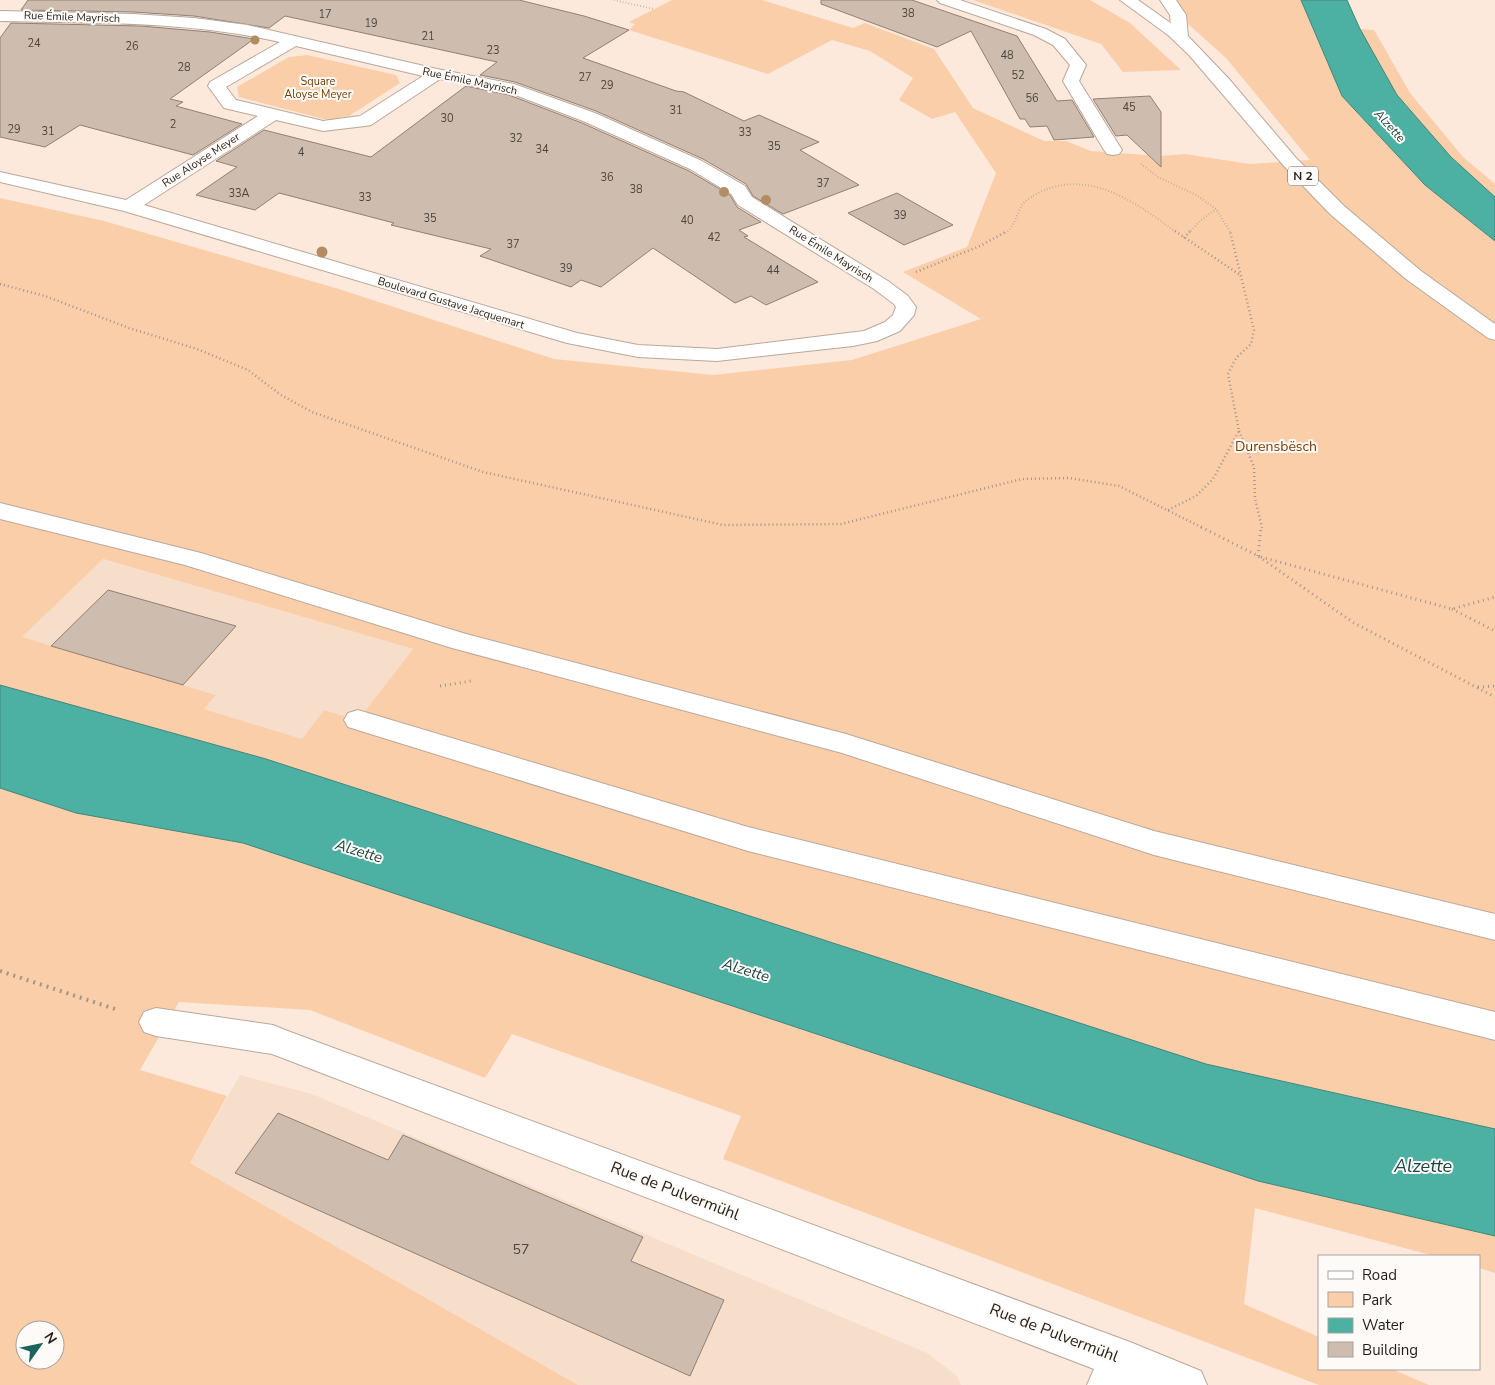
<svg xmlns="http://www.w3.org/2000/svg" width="1495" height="1385" font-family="'Nunito Sans',sans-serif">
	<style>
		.built { fill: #f7deca }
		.green { fill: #fbceaa; fill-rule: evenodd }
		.water { fill: #4cb1a3; stroke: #408579 }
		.building { fill: #cebcae; stroke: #918073 }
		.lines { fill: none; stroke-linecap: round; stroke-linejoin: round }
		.lane-casing { stroke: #b9a89a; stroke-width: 2 }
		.street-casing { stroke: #b9a89a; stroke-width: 2 }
		.primary-casing { stroke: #b9a89a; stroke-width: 2 }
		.path-far3 { stroke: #a3958a; stroke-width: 2; stroke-dasharray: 0.5 2.5; stroke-linecap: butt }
		.path-far2 { stroke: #a3958a; stroke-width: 2.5; stroke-dasharray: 1 3; stroke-linecap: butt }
		.path-far1 { stroke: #a3958a; stroke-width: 3; stroke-dasharray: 1 4; stroke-linecap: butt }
		.path { stroke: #a3958a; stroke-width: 4; stroke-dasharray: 2 5; stroke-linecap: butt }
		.lane { fill: #fff; fill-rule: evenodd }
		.street { fill: #fff; fill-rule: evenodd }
		.primary { fill: #fff; fill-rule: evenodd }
		.tree { fill: #b28c63 }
		.labels { text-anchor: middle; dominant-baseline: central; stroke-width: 4; stroke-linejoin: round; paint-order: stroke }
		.number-label { font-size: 11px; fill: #4e463e }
		.far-street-label { font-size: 11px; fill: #241e18; stroke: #fefaf7 }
		.far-park-label { font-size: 11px; fill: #763f00; stroke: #fefaf7 }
		.far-water-label { font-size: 12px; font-style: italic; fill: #18453f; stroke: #fefaf7 }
		.shield { fill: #fefaf7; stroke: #65605b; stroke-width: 1 }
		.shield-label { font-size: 12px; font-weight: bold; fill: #241e18 }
		.park-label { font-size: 14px; fill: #763f00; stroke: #fefaf7 }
		.near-number-label { font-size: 14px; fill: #4e463e }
		.water-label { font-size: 15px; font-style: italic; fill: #18453f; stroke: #fefaf7 }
		.near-street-label { font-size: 16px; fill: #241e18; stroke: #fefaf7 }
		.near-water-label { font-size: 18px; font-style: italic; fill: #18453f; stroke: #fefaf7 }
	</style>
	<rect width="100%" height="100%" fill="#fce9db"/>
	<g class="built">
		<polygon points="0,541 94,566 102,559 413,649 358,720 324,710 302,739 204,709 216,695 0,631"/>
		<polygon points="240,1075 312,1094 927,1353 957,1376 961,1385 578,1385 190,1163"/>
	</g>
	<g class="green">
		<path d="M 672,0 L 762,0 L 853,28 L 865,23 L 934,49 L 973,108 L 1044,141 L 1066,141 L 1091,151 L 1160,156 L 1185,154 L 1250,164 L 1310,160 L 1226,58 L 1178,15 L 1168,0 L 1301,0 L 1342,96 L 1425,185 L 1495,241 L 1495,1129 L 1206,1064 L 266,759 L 0,685 L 0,198 L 104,221 L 339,289 L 554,359 L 713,375 L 852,360 L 981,319 L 903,272 L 967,247 L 996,173 L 955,112 L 932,119 L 899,100 L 913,78 L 870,51 L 832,40 L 768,74 L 629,30 L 635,24 L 629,22 ZM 103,559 L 413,649 L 358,720 L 324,710 L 302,739 L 204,709 L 216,695 L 22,637 Z"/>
		<polygon points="973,0 1090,0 1130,23 1181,70 1123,72 1101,44"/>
		<polygon points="1360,29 1374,30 1410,93 1463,157 1495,184 1495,197 1451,157 1397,95"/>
		<polygon points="307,55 396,75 400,83 349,116 328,120 239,97 237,87 289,57"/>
		<path d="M 0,788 L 76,813 L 243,843 L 1258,1181 L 1495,1236 L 1495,1273 L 1479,1268 L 1479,1256 L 1434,1256 L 1255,1208 L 1244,1304 L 1319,1337 L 1319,1369 L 1392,1369 L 1429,1385 L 1319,1385 L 723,1159 L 741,1116 L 512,1034 L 485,1078 L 310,1010 L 179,1002 L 140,1070 L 227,1096 L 190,1163 L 578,1385 L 0,1385 ZM 25,1330 L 55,1330 L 55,1360 L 25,1360 Z"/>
	</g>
	<g class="water">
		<polygon points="1301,0 1347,0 1360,29 1397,95 1451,157 1495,197 1495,241 1425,185 1342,96"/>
		<polygon points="0,685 266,759 1206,1064 1495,1129 1495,1236 1258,1181 243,843 76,813 0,788"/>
	</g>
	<g class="building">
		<polygon points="28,0 519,0 584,16 629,30 583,58 676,91 684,92 744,121 759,115 819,142 800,150 859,185 783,214 753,196 746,184 703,159 596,111 515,82 480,75 497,62 285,16 269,28 194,16 133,12 21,10"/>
		<polygon points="821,0 912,0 1017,36 1057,101 1072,100 1094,137 1054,140 1047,126 1030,127 1025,119 1020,119 971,31 937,47 821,4"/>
		<polygon points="11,23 141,26 210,32 254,39 170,99 183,102 176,106 242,124 193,155 80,125 45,147 0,137 0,38"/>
		<polygon points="466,86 509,95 582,123 689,171 730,195 737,207 761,222 739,230 748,236 744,237 818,282 766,305 751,296 735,303 653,248 601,287 581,280 571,287 480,256 491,249 391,225 394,223 279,193 255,210 196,195 237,167 216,161 264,130 371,157"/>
		<polygon points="1150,96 1161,112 1161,167 1127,135 1116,136 1093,99"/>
		<polygon points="897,193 953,225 904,245 848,213"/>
		<polygon points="108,590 236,626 183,685 51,646"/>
		<polygon points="278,1113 388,1160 403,1135 643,1237 631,1261 724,1300 690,1376 235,1173"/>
	</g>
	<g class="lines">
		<g class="lane-casing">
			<g id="lane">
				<polygon points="0,503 201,553 466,634 846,734 1154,831 1495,914 1495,940 1154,855 842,753 452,648 185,565 0,519"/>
				<polygon points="358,710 748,827 1495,1012 1495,1040 748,851 348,727 344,720 348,713"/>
			</g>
		</g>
		<g class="street-casing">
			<g id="street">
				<polygon points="937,0 960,0 1046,29 1065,39 1086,65 1079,81 1122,150 1119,154 1113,155 1107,154 1104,150 1063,81 1070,65 1053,45 1034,35 940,3"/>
				<polygon points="1160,0 1176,0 1186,15 1188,37 1186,40 1174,40 1172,37 1170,15"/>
				<path d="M 0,11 L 133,14 L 194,18 L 247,25 L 437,69 L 514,84 L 595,113 L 702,161 L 745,186 L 752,197 L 888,281 L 908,296 L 916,307 L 914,315 L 900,331 L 877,341 L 853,346 L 717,361 L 638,357 L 567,343 L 124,211 L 0,182 L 0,172 L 126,200 L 258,116 L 224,108 L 208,86 L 210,82 L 280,42 C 188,21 94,23 0,21 ZM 296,46 L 423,76 L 360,116 L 323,121 L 236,100 L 226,87 ZM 440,79 L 510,93 L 583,121 L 690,169 L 731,194 L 738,205 L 874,289 L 894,304 L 896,307 L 893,315 L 885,322 L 864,331 L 717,349 L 638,345 L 577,333 L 144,205 L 276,120 L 323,131 L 365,126 L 371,125 Z"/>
				<polygon points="156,1008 273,1025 285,1030 1130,1342 1201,1371 1207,1385 1087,1385 1094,1369 272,1054 156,1036 144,1032 139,1022 144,1012"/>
			</g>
		</g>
		<g class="primary-casing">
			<polygon id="primary" points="1120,0 1138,0 1186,34 1229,79 1296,158 1344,206 1421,271 1495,324 1495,340 1488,338 1406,279 1330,214 1284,166 1189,55 1168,35"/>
		</g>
		<g class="path-far3">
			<polyline points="614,0 654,9"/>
			<polyline points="1141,164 1158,177 1196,195 1216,209 1231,233"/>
			<path d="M 1005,233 C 1017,226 1017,206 1028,199 C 1082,163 1133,200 1177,233"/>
			<polyline points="1189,233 1200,221 1216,209"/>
		</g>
		<g class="path-far2">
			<polyline points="1175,231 1240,275"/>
			<polyline points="1184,238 1190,231"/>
			<polyline points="916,272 980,246 1007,231"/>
			<polyline points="0,284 45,296 129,328 197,349 248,370 281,395 312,412 483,472 723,525 841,524 1022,479 1069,478 1119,486 1203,528"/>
			<polyline points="1239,431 1254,467 1255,498 1262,528"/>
			<polyline points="1168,510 1196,496 1213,479 1239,431 1228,374 1236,358 1251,344 1254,330 1230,231"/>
		</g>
		<g class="path-far1">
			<polyline points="1201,527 1258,556 1354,623 1495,697"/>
			<polyline points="1258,556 1261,527"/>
			<polyline points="1261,557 1452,609 1495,597"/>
			<polyline points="1452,609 1495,631"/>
			<polyline points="440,686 471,681"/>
			<polyline points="1478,687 1495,686"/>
		</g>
		<polyline class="path" points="0,971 118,1010"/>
		<use href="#lane" class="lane"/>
		<use href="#street" class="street"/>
		<use href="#primary" class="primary"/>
	</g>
	<g class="tree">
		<circle cx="255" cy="40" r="4.5"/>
		<circle cx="724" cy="192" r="5"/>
		<circle cx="766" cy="200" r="5"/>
		<circle cx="322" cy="252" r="5.5"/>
	</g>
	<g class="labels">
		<g class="number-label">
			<text x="908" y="13">38</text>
			<text x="325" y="14">17</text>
			<text x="371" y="23">19</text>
			<text x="428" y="36">21</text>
			<text x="34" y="43">24</text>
			<text x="132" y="46">26</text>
			<text x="493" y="50">23</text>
			<text x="1007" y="55">48</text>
			<text x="184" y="67">28</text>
			<text x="1018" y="75">52</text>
			<text x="585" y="77">27</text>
			<text x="607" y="85">29</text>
			<text x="1032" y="98">56</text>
			<text x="1129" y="107">45</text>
			<text x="676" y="110">31</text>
			<text x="447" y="118">30</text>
			<text x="173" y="124">2</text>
			<text x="14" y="129">29</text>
			<text x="48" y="131">31</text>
			<text x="745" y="132">33</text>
			<text x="516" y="138">32</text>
			<text x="774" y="146">35</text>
			<text x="542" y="149">34</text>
			<text x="301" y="152">4</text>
			<text x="607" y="177">36</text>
			<text x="823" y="183">37</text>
			<text x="636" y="189">38</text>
			<text x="239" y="193">33A</text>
			<text x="365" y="197">33</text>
			<text x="900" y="215">39</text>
			<text x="430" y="218">35</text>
			<text x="687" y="220">40</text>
			<text x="714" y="237">42</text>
			<text x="513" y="244">37</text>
			<text x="566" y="268">39</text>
			<text x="773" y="270">44</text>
		</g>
		<g class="far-street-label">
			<text transform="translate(72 17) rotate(2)">Rue Émile Mayrisch</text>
			<text transform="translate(470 81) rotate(12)">Rue Émile Mayrisch</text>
			<text transform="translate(201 160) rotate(-33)">Rue Aloyse Meyer</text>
			<text transform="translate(831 254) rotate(32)">Rue Émile Mayrisch</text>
			<text transform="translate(451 303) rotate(17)">Boulevard Gustave Jacquemart</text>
		</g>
		<g class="far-park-label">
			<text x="318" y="81">Square<tspan x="318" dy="13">Aloyse Meyer</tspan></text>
		</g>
		<g class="far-water-label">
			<text transform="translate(1390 126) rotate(48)">Alzette</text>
		</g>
		<rect class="shield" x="1288" y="166.5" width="30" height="19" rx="4"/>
		<g class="shield-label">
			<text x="1303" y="176">N 2</text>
		</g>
		<g class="park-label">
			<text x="1276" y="446">Durensbësch</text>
		</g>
		<g class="near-number-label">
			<text x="521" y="1249">57</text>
		</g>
		<g class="water-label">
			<text transform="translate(359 851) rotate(17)">Alzette</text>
			<text transform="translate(746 970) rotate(17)">Alzette</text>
		</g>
		<g class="near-street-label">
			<text transform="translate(675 1191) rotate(21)">Rue de Pulvermühl</text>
			<text transform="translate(1054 1333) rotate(21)">Rue de Pulvermühl</text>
		</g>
		<g class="near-water-label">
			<text x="1423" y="1166">Alzette</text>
		</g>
	</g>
	<rect x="1318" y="1255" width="162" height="115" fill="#fefaf7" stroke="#a7a29e"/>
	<rect x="1328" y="1271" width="25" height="8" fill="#ffffff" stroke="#a7a29e"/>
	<text x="1362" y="1280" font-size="15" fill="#241e18">Road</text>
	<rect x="1328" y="1292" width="25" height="15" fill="#fbceaa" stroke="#a7a29e"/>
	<text x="1362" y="1305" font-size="15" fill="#241e18">Park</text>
	<rect x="1328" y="1318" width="25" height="15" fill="#4cb1a3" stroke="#a7a29e"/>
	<text x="1362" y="1330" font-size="15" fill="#241e18">Water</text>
	<rect x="1328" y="1342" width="25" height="15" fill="#cebcae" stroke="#a7a29e"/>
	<text x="1362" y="1355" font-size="15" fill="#241e18">Building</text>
	<g transform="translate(40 1345) rotate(57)"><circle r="24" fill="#fefaf7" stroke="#a7a29e"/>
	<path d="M0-4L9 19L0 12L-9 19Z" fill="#1a645c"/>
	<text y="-8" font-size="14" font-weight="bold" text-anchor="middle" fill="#241e18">N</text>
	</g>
</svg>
